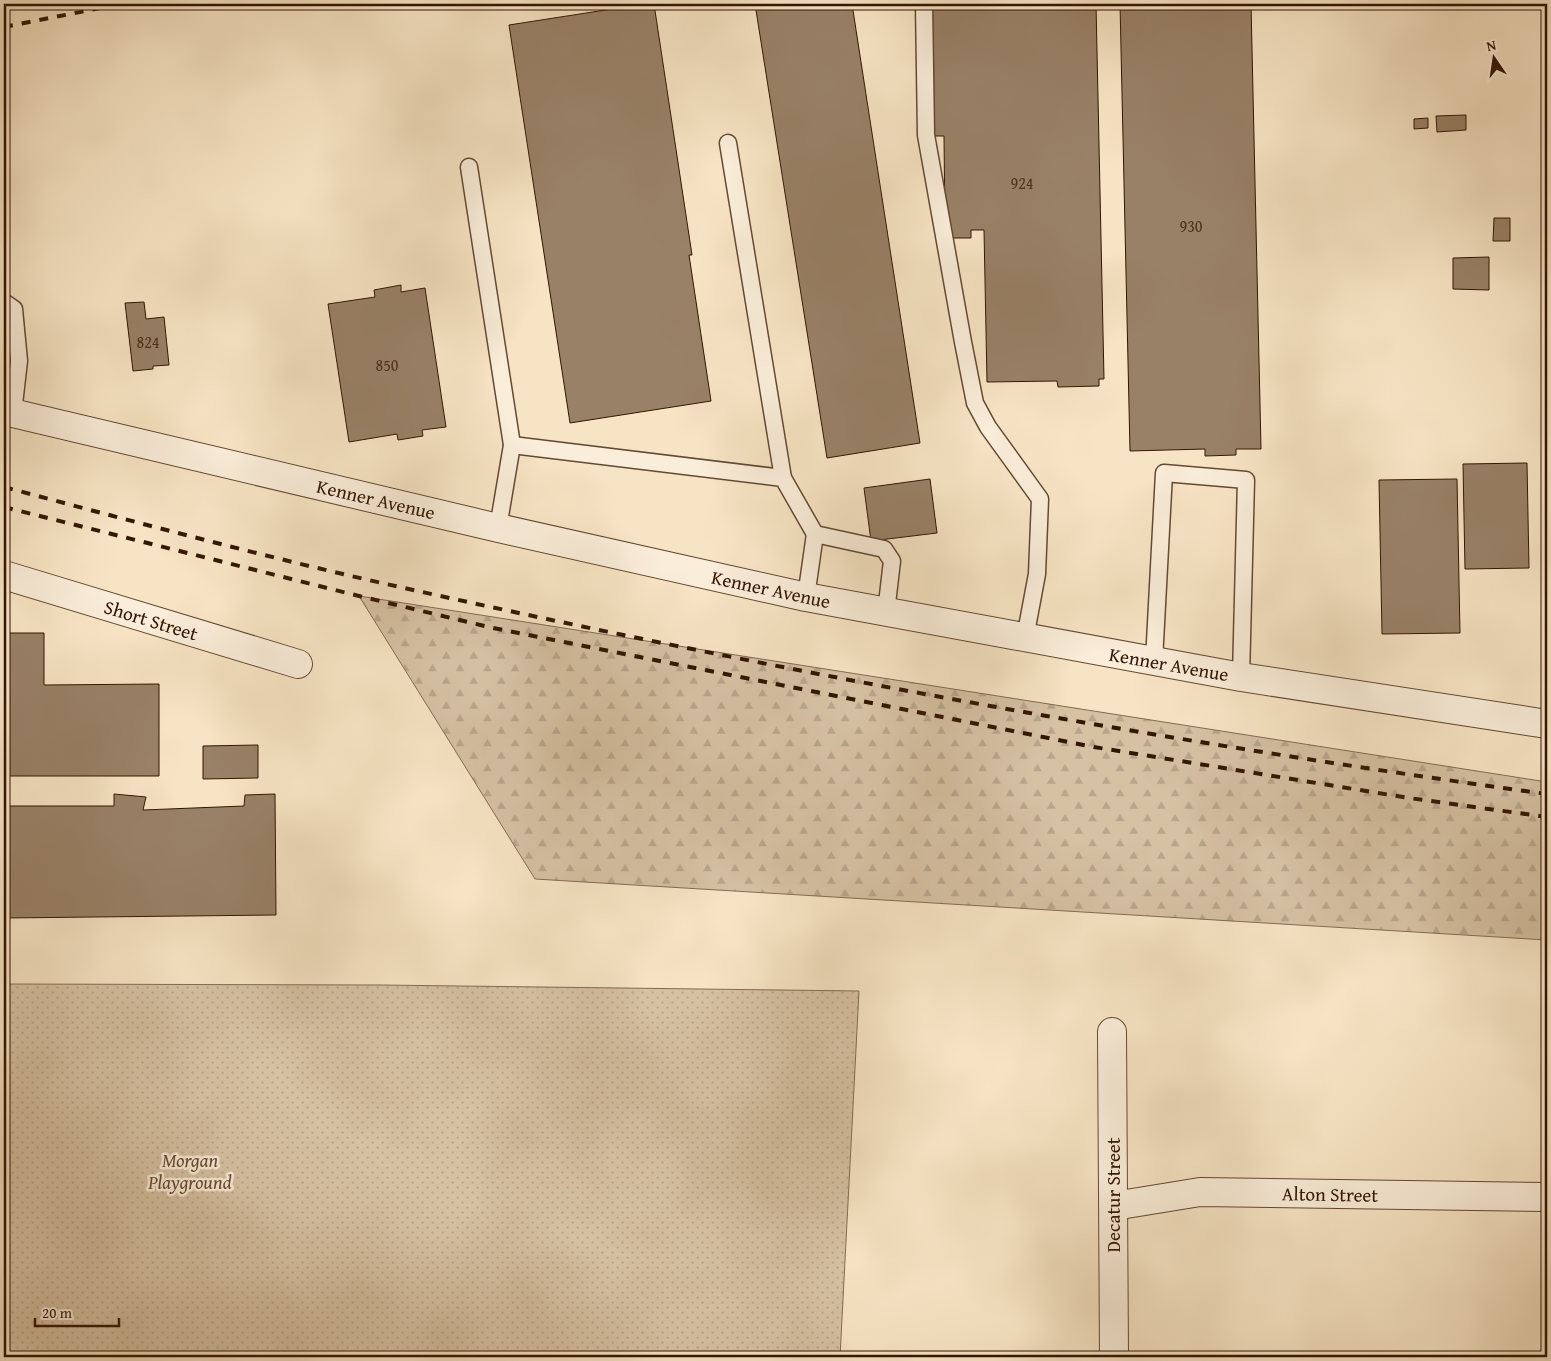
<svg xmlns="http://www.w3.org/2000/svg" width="1551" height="1361" font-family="'Gentium Book Plus',serif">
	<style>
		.forest { fill: url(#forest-firs); stroke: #846b53 }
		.park { fill: url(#park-dots); stroke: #846b53 }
		.building { fill: #998167; stroke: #331503 }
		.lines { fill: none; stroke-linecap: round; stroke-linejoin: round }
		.lane-casing { stroke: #644933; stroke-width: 19 }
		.street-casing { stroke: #644933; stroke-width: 30 }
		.lane { stroke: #faedd9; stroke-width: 16 }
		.street { stroke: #faedd9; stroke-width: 28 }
		.rail { stroke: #331503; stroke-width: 4; stroke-dasharray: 9 9; stroke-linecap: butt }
		.labels { text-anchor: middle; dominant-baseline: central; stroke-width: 5; stroke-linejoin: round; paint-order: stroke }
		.number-label { font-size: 16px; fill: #4c301c }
		.street-label { font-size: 19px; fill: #331503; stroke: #faedd9 }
		.park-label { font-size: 19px; font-style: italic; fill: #644933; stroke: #faedd9 }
	</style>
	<defs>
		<pattern id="forest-firs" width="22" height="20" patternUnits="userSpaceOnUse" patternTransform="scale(1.25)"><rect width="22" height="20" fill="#d6c1a3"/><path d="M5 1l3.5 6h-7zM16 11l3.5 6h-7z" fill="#b8a58b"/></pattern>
		<pattern id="park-dots" width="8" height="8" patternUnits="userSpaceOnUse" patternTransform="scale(1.25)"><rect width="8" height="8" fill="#d6c1a3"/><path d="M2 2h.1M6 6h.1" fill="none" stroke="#b8a58b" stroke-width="1.8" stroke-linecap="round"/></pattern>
	</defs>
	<rect width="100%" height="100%" fill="#f7e4c4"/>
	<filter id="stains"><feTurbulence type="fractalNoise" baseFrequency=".004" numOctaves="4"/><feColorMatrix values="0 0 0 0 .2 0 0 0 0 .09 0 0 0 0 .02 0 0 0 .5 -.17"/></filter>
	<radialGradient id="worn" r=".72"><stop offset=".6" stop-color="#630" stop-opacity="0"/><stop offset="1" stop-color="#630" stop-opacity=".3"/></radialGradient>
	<polygon class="forest" points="359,596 1547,782 1547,940 535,879"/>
	<polygon class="park" points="4,984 380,985 859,991 840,1357 4,1357"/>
	<g class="building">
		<polygon points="644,4 654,4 692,255 689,255 711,401 570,423 509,25"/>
		<polygon points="755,4 852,4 920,443 827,458"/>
		<polygon points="928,4 1096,4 1104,379 1099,379 1099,386 1058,387 1057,381 987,382 984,230 971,230 971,238 949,238 945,230 944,136 930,136"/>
		<polygon points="1120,4 1251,4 1261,449 1236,449 1236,455 1205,456 1205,449 1130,451"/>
		<polygon points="1466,115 1466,130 1437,132 1436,116"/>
		<polygon points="1428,118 1428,128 1414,129 1414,119"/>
		<polygon points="1494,218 1510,218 1510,241 1493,241"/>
		<polygon points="1489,257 1489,290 1453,289 1453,258"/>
		<polygon points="401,285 401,292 425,288 446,427 422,430 423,436 398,440 397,434 349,442 328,304 375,297 374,290"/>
		<polygon points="144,302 146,319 164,317 169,365 153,366 153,369 133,371 125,303"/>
		<polygon points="1527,463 1529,568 1465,569 1463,464"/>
		<polygon points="930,479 937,533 871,541 864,488"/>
		<polygon points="1457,479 1460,633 1382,634 1379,480"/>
		<polygon points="1546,489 1547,489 1547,645 1545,645"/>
		<polygon points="4,633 44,633 44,685 159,684 159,776 4,776"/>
		<polygon points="258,745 258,778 203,779 203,746"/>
		<polygon points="114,794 146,797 143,810 244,806 245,795 275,794 276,915 4,918 4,806 114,806"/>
	</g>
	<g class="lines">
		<g class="lane-casing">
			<g id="lane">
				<polyline points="924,4 926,135 963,342 975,403 988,427 1040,499 1037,574 1025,638"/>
				<polyline points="728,143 783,478"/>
				<polyline points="469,167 512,445"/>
				<polyline points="4,302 14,309 19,361 13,413"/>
				<polyline points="498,528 512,445 783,478 815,534"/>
				<polyline points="806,597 815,534 884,549 892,561 886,612"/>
				<polyline points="1154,661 1164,473 1246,480 1241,677"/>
			</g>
		</g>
		<g class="street-casing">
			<g id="street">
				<polyline points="4,411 498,528 806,597 1241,677 1547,724"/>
				<polyline points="4,575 298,664"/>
				<polyline points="1112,1032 1114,1357"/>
				<polyline points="1114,1206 1200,1192 1547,1197"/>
			</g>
		</g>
		<use href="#lane" class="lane"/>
		<use href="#street" class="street"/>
		<g class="rail">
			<polyline points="4,27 121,4"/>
			<path d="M 4,487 C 124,519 243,551 364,579 C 755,667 1150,740 1547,794"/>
			<polyline points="4,507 359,596 493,628 1094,747 1409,798 1547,817"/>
		</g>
	</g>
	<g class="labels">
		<g class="number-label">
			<text x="1022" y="183">924</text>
			<text x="1191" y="226">930</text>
			<text x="148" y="342">824</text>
			<text x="387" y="365">850</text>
		</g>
		<g class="street-label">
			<text transform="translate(376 499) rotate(13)">Kenner Avenue</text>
			<text transform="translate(771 589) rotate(12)">Kenner Avenue</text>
			<text transform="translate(151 620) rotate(17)">Short Street</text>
			<text transform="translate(1169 664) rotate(10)">Kenner Avenue</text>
			<text transform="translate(1330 1194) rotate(1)">Alton Street</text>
			<text transform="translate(1113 1195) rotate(-90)">Decatur Street</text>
		</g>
		<g class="park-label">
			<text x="190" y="1160">Morgan<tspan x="190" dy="22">Playground</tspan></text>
		</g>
	</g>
	<rect width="1551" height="1361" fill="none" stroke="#f7e4c4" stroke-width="20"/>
	<rect x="5" y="5" width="1541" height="1351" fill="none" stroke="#331503" stroke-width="2.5"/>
	<rect x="10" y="10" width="1531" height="1341" fill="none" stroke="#331503"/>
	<g transform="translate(1494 58) rotate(347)" stroke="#faedd9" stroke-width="4" paint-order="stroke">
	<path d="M0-4L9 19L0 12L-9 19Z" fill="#331503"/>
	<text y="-8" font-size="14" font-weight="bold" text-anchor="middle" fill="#331503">N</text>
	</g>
	<path d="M35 1318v8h84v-8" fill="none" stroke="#331503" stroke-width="2.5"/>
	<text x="42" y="1318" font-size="15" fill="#331503" stroke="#faedd9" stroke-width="4" paint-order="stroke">20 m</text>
	<rect width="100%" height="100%" filter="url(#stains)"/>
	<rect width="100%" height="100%" fill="url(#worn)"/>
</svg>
